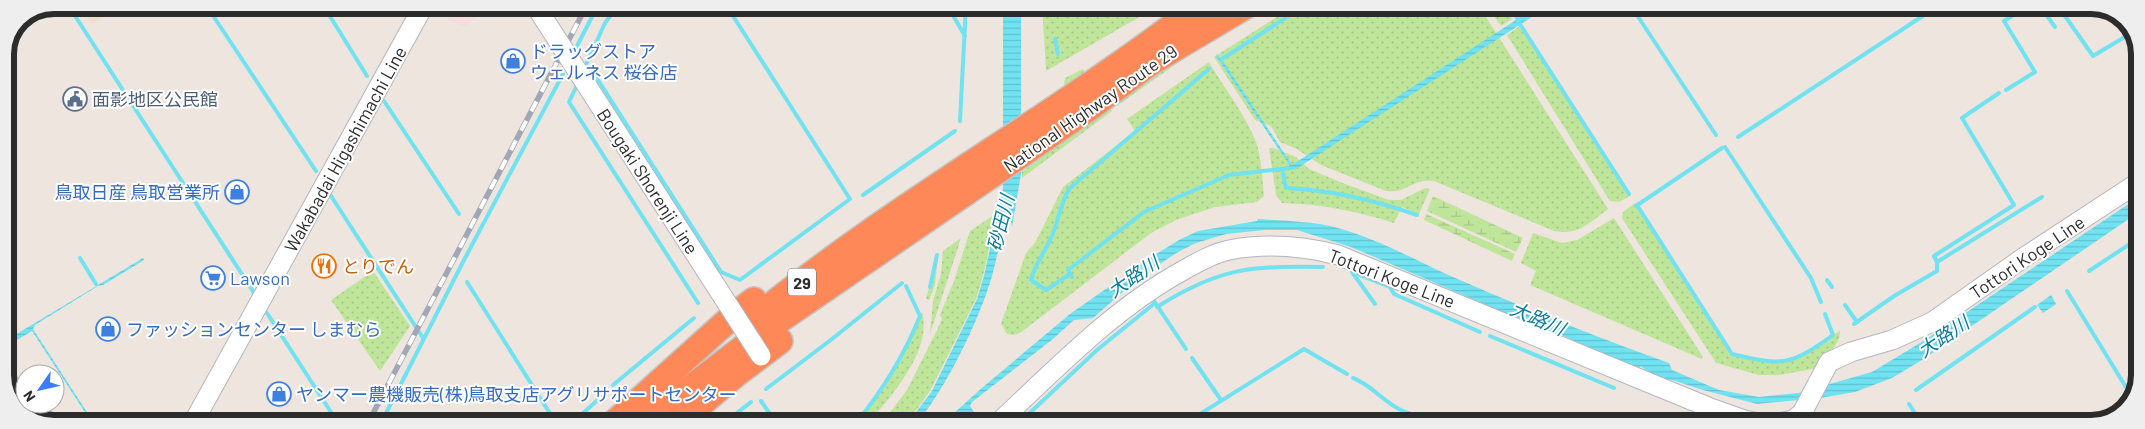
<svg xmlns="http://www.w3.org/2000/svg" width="2145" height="429" font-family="Barlow,'Noto Sans JP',sans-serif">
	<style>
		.education { fill: #efdfce }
		.medical { fill: #f4dce1 }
		.grass { fill: url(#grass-dots) }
		.wetland { fill: url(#wetland-marsh) }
		.pitch { fill: #d4ec96 }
		.water { fill: url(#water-rules) }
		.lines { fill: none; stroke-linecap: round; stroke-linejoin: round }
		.stream { stroke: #70e2f1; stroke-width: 4 }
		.secondary-casing { stroke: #b2b6c0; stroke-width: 21 }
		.highway-casing { stroke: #c4c4c4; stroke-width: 28 }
		.secondary { stroke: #fff; stroke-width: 19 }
		.highway { stroke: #ff8858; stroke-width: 25 }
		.rail-casing { stroke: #a1a7b6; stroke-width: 5.5 }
		.rail { stroke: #fff; stroke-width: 4; stroke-dasharray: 11; stroke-linecap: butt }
		.secondary-bridge-casing { stroke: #b2b6c0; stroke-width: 21; stroke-linecap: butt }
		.secondary-bridge { stroke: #fff; stroke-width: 19 }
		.labels { text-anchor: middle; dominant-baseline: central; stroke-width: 4; stroke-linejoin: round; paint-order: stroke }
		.shield { fill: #fff; stroke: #6b6b6b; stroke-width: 1 }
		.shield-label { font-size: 16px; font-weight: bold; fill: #2c2c2c }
		.shop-label { font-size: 18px; fill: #366cbe; stroke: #fff; text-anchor: start }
		.service-label { font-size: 18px; fill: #4e5e75; stroke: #fff; text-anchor: start }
		.street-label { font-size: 18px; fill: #2c2c2c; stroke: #fff }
		.food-label { font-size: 18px; fill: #c56008; stroke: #fff; text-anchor: start }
		.water-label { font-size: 19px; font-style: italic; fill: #0c7d99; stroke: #fff }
		.rim { fill: none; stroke: #2c2c2c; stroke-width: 6 }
	</style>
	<defs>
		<pattern id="grass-dots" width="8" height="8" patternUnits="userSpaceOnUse" patternTransform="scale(1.25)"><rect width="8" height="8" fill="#bfe59a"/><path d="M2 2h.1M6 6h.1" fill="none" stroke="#a4c585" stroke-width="1.8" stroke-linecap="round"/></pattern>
		<pattern id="wetland-marsh" width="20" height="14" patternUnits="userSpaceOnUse" patternTransform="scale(1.25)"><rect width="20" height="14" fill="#bfe59a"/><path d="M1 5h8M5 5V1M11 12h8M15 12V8" fill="none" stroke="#a4c585"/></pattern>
		<pattern id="water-rules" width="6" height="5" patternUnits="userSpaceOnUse" patternTransform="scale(1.25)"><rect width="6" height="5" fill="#70e2f1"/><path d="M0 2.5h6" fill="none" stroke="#61c2cf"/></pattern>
	</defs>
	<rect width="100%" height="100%" fill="#eee5de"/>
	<polygon class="education" points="80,5 122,5 92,24"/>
	<polygon class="medical" points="433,5 492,5 465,26 454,23 432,8"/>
	<g class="grass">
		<polygon points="1042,5 1160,5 1046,71"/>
		<path d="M 1294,6 L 1434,6 L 1442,17 L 1448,14 L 1442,6 L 1479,6 L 1608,209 C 1589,223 1578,236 1554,231 L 1434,181 C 1414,177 1407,194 1386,191 L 1321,165 L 1295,148 L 1280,142 L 1271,126 L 1255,120 L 1214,57 Z"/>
		<polygon points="1487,6 1504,6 1512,19 1501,26"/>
		<polygon points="1520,26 1630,196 1619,202 1610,201 1507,35"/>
		<polygon points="1200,47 1117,106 1113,100"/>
		<path d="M 1209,62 C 1224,88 1245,114 1256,142 C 1262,159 1262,179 1264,196 L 1257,202 L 1215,207 L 1176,220 L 1151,233 L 1020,333 L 1013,335 L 1007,334 L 1001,324 L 1026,253 L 1035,243 L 1063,187 L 1135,131 L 1127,119 Z"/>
		<polygon points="1083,69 1085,73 1064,86 1065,78"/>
		<polygon points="1107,104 1112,111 1022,178 1022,172"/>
		<path d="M 1269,148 L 1273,148 L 1296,157 L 1309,169 L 1345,184 L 1389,200 L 1401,200 L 1425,188 L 1430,189 L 1419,214 L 1402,207 L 1394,223 C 1357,211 1321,204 1282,203 L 1276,195 Z"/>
		<path d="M 1635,203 L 1732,355 C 1767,363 1786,368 1818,347 C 1825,341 1832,335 1840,331 C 1841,343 1826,357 1818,368 L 1779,375 L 1759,375 L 1716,363 L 1622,218 L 1623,212 Z"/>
		<polygon points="997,213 983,276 976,299 930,391 907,423 882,423 907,390 938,328 942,319 940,315 954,281 970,231"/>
		<polygon points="1614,218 1703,357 1702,359 1530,285 1536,271 1521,263 1533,233 1562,243 1577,240"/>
		<polygon points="961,238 930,334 933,301 941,274 943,251"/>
		<polygon points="938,256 935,285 929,300 926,299"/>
		<polygon points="373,271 410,326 380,371 331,300"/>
		<path d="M 922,312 C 933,350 891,396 869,423 L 857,423 C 885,387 905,355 922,312 Z"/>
	</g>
	<g class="wetland">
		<polygon points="1433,196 1523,238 1516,252 1427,211"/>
		<polygon points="1426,214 1515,254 1512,261 1424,220"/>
	</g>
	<polygon class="pitch" points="85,5 109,5 92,16"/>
	<g class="water">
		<path d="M 1003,5 L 1021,5 L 1021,174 L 1012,227 L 1010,216 L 1007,212 C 1001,233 998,255 992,276 C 979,321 946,388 917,423 L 908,423 L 932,391 L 977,299 L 984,276 L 1003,189 Z"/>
		<polygon points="1507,6 1521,6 1523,9 1530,11 1538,6 1549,6 1296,169 1276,172 1276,168 1290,166 1216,56 1217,54 1227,67 1292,165 1516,20"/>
		<path d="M 2139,197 L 2139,212 L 1922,360 L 1892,378 L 1855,392 L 1820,398 L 1757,404 L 1703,390 L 1672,380 L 1661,379 C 1656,372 1646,373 1641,366 L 1638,370 L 1544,327 L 1515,317 L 1351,247 L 1297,230 L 1265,230 L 1226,234 L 1196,243 L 1178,252 L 1140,277 L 1093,318 L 1074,320 L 1053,339 L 972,402 L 970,406 L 976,415 L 990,424 C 981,424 971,417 962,418 C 955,419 953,424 943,423 L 983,387 L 1070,314 L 1153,256 L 1179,240 L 1198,231 L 1257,221 L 1258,219 C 1285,221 1312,221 1338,228 C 1378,239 1415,260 1453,277 C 1524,308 1596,337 1669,363 L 1672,370 L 1719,390 L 1759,397 L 1798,393 L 1872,372 L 1925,340 Z"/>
		<polygon points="143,258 144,260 103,285 98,286 35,325 33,329 94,423 92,423 32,331 5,347 5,341"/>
		<polygon points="2051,295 2056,304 2043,313 2037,305"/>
	</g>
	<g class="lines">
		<g class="stream">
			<polyline points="68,5 256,296"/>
			<polyline points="206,5 316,171"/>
			<polyline points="323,5 367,76"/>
			<polyline points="947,5 965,36"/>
			<polyline points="1631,6 1716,135"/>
			<polyline points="2040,6 2055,27"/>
			<polyline points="2058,6 2093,56 2133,32"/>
			<polyline points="1518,21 1629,194"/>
			<polyline points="1055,39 1058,54"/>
			<polyline points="576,48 598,5"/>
			<polyline points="1222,59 1304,6"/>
			<polyline points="584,69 605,23 618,5"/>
			<polyline points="591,69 721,272 740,280 850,199 726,5"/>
			<polyline points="578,83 569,102 698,303"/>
			<polyline points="2006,90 2035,72 2004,21 2028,6"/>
			<polyline points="384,101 459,214"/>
			<polyline points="960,121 966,5"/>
			<polyline points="1738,137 1938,6"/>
			<polyline points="1725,147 1811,278 1821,302"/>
			<path d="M 1283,173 L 1286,188 C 1332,190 1374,200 1417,215"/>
			<polyline points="863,195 955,131"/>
			<polyline points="331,196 423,338"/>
			<path d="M 1637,205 L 1732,354 C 1783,366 1790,366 1833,335 L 1825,314"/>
			<polyline points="1636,206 1722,148"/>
			<polyline points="80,258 96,284"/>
			<polyline points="1937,262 2042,197"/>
			<polyline points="2089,271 2139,238"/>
			<polyline points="1352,272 1390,287 1394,294 1480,332"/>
			<polyline points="1352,272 1375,304"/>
			<path d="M 1070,274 L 1046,290 L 1031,280 C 1035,263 1047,250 1053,233 C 1059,219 1061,201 1070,188 L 1209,69"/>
			<polyline points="1072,277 1068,270 1144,212 1229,175 1281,169"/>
			<polyline points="1827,280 1832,287"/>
			<polyline points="467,282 556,423"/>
			<polyline points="930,287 937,255"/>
			<polyline points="2067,291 2132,397"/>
			<polyline points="1154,301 1186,349"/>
			<polyline points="1845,305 1857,322"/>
			<path d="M 1157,307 C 1220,267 1251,266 1323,267"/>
			<polyline points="267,313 338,423"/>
			<polyline points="1854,324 1894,296 1937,271 1937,262 1934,256 2014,205 1962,118 1999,93"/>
			<polyline points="1490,336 1614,388"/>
			<polyline points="1192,358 1221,400"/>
			<path d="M 1353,378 C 1372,385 1384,403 1403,411 C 1416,417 1431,418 1445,424"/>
			<polyline points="613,385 694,318"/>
			<polyline points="766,389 832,339 902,283"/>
			<polyline points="1916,390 2035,307"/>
			<polyline points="761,401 776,423"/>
			<polyline points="1909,404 1922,424"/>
			<polyline points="381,423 464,260 563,74"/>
			<polyline points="572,423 601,397"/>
			<polyline points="724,423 751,402"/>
			<path d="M 856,423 C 883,390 904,356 920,316 L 906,286"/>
			<polyline points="1018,424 1097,350 1155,303"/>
			<polyline points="1184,424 1304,349 1347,374"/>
		</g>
		<g class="secondary-casing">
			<g id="secondary">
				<polyline points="193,423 424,5"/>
				<path d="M 997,424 C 1056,369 1114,308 1184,270 C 1198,262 1214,253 1229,250 C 1266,243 1303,246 1338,255 L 1713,409 L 1744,420 L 1764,424"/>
				<polyline points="1774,424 1793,420 1802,413 1829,362 1851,352 1892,340 1932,322 2023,258 2139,182"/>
			</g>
		</g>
		<g class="highway-casing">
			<g id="highway">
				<path d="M 752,321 C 893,204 1056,117 1200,5"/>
				<polyline points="614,423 734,315 754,300"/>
				<polyline points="644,423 774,324 1091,107 1152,62 1246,6"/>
				<polyline points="679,423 735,375 780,341"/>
			</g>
		</g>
		<use href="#secondary" class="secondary"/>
		<use href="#highway" class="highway"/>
		<g class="rail-casing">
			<polyline id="rail" points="368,423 587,5"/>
		</g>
		<use href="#rail" class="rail"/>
		<g class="secondary-bridge-casing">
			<polyline id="secondary-bridge" points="535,5 761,356"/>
		</g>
		<use href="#secondary-bridge" class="secondary-bridge"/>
	</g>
	<defs>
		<g id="shop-ring" transform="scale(1.25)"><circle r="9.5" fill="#fff" stroke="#3f7fe0" stroke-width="1.5"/><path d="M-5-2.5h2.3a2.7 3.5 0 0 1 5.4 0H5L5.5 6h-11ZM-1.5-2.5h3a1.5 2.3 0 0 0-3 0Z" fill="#3f7fe0"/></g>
		<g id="civic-ring" transform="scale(1.25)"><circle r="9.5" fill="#fff" stroke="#5c6f8a" stroke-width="1.5"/><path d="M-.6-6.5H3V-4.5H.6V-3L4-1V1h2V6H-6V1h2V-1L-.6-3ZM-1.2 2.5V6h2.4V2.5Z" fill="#5c6f8a"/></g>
		<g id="restaurant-ring" transform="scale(1.25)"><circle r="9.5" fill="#fff" stroke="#e8710a" stroke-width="1.5"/><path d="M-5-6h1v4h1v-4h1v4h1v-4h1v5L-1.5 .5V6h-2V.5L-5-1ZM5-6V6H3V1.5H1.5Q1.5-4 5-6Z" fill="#e8710a"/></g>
		<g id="supermarket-ring" transform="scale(1.25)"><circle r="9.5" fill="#fff" stroke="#3f7fe0" stroke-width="1.5"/><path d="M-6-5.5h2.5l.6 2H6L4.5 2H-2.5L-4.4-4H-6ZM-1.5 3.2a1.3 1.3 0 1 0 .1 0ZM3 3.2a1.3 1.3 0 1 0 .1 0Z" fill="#3f7fe0"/></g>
	</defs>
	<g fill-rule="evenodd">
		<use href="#shop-ring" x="513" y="61"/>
		<use href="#civic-ring" x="75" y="99"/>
		<use href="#shop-ring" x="237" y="192"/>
		<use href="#restaurant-ring" x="324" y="266"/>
		<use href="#supermarket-ring" x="213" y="278"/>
		<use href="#shop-ring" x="108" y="329"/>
		<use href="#shop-ring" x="279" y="394"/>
	</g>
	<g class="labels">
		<rect class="shield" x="788" y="268.5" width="28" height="27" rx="4"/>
		<g class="shield-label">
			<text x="802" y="282">29</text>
		</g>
		<g class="shop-label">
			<text x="530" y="51">ドラッグストア<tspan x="530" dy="21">ウェルネス 桜谷店</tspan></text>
			<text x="220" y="192" text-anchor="end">鳥取日産 鳥取営業所</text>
			<text x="230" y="278">Lawson</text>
			<text x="126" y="329">ファッションセンター しまむら</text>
			<text x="296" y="394">ヤンマー農機販売(株)鳥取支店アグリサポートセンター</text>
		</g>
		<g class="service-label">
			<text x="92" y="99">面影地区公民館</text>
		</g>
		<g class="street-label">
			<text transform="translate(1090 108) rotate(-35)">National Highway Route 29</text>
			<text transform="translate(345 149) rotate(-61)">Wakabadai Higashimachi Line</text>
			<text transform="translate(648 181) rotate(57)">Bougaki Shorenji Line</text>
			<text transform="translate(2027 257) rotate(-34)">Tottori Koge Line</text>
			<text transform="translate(1392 278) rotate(21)">Tottori Koge Line</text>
		</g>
		<g class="food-label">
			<text x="342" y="266">とりでん</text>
		</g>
		<g class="water-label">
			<text transform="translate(1000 223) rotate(-76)">砂田川</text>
			<text transform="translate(1133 276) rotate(-34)">大路川</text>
			<text transform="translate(1538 318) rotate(23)">大路川</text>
			<text transform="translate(1943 336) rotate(-34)">大路川</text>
		</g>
	</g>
	<path d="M0 0H2145V429H0ZM54 14H2091A40 40 0 0 1 2131 54V375A40 40 0 0 1 2091 415H54A40 40 0 0 1 14 375V54A40 40 0 0 1 54 14Z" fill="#eee" fill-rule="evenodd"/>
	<path class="rim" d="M54 14H2091A40 40 0 0 1 2131 54V375A40 40 0 0 1 2091 415H54A40 40 0 0 1 14 375V54A40 40 0 0 1 54 14Z"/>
	<g transform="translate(40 389) rotate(236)"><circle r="24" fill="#ffffff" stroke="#ababab"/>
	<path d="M0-4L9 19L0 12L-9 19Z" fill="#3d7dfc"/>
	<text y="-8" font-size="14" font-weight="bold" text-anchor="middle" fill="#2c2c2c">N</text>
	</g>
</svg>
